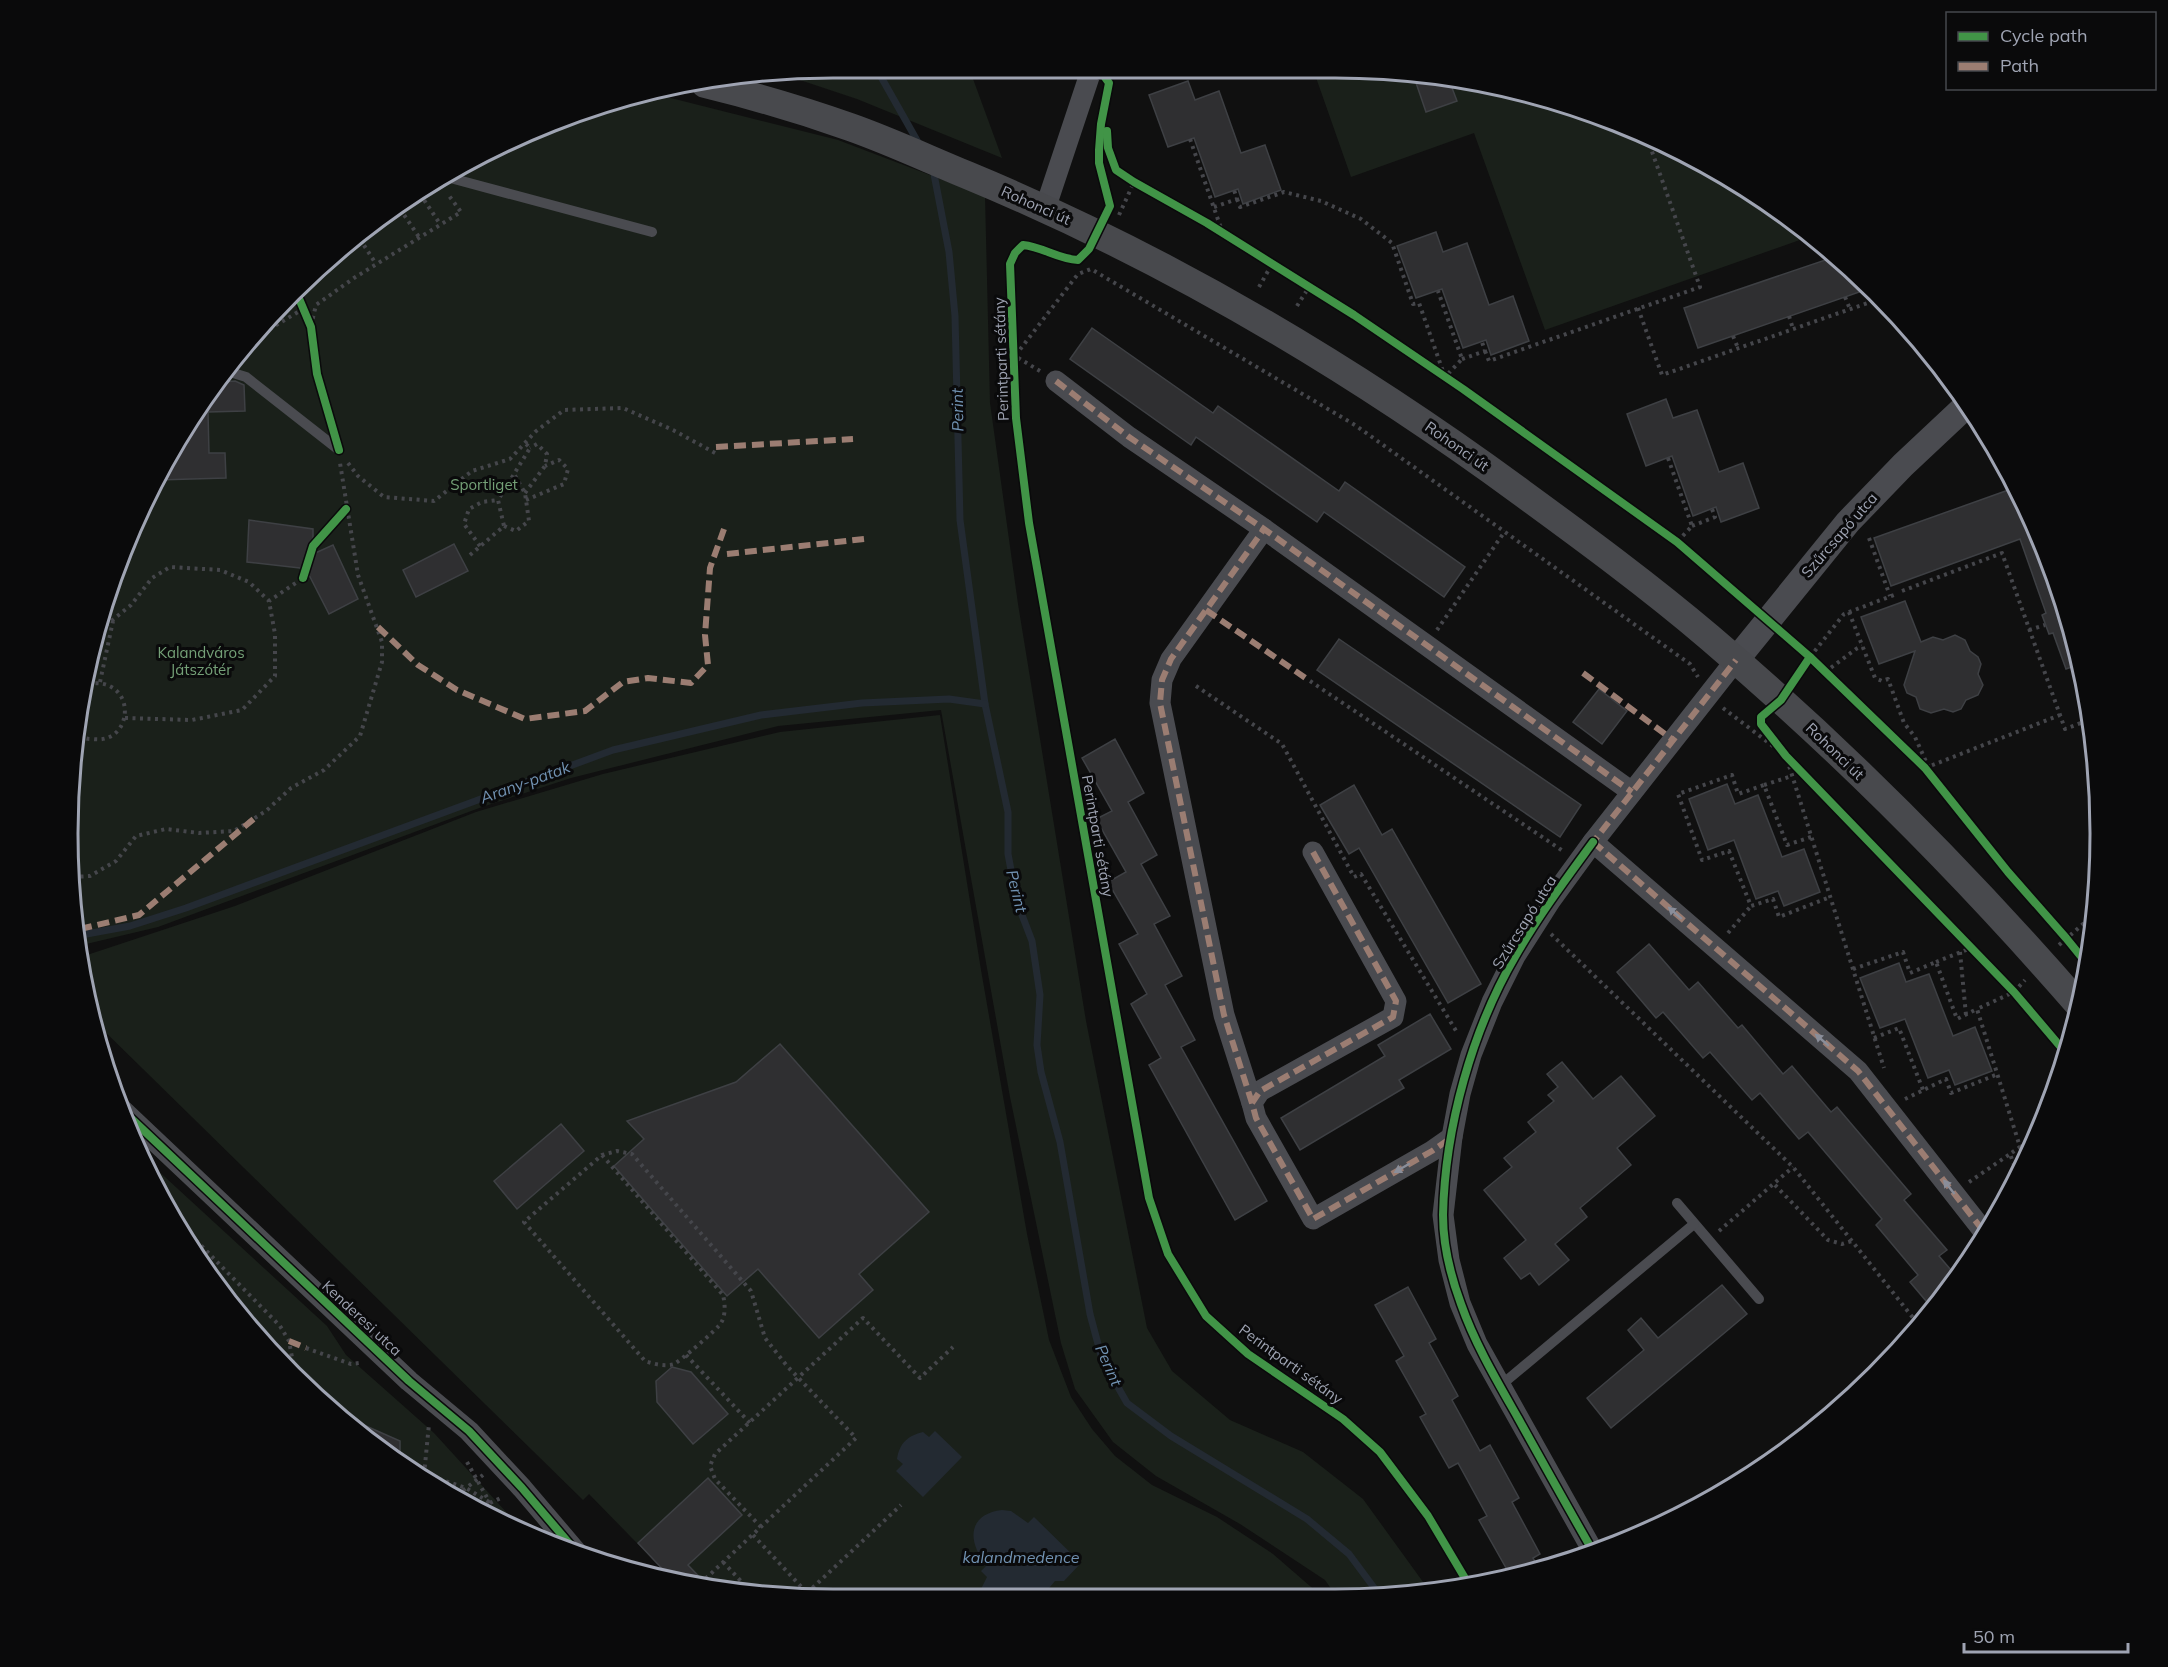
<svg xmlns="http://www.w3.org/2000/svg" width="2168" height="1667" font-family="Mulish,sans-serif">
	<style>
		.green { fill: #1a201a }
		.water { fill: #232a32 }
		.lines { fill: none; stroke-linecap: round; stroke-linejoin: round }
		.stream { stroke: #232a32; stroke-width: 7 }
		.building { fill: #2f2f31; stroke: #3e4044; stroke-width: 1.5 }
		.path { stroke: #45464b; stroke-width: 4; stroke-dasharray: 3 4.5; stroke-linecap: butt }
		.service { stroke: #4a4b50; stroke-width: 10 }
		.minor { stroke: #4a4b50; stroke-width: 21 }
		.tertiary { stroke: #4a4b50; stroke-width: 26 }
		.secondary { stroke: #48494d; stroke-width: 28 }
		.quiet { stroke: #9b7d72; stroke-width: 6; stroke-dasharray: 12 6; stroke-linecap: butt }
		.cycleway-casing { stroke: #0a0a0b; stroke-width: 11 }
		.cycleway { stroke: #419447; stroke-width: 8 }
		.oneway { fill: #8a8e9a }
		.labels { text-anchor: middle; dominant-baseline: central; stroke-width: 6; stroke-linejoin: round; paint-order: stroke }
		.street-label { font-size: 15px; fill: #9fa4b3; stroke: #0a0a0b }
		.park-label { font-size: 15px; fill: #74a077; stroke: #0a0a0b }
		.water-label { font-size: 16px; font-style: italic; fill: #7192b2; stroke: #0a0a0b }
		.rim { fill: none; stroke: #9fa4b3; stroke-width: 3 }
	</style>
	<rect width="100%" height="100%" fill="#101010"/>
	<g class="green">
		<polygon points="834,68 969,68 1002,158 857,99 782,74"/>
		<polygon points="1313,69 1384,69 1533,94 1674,147 1801,226 1811,236 1545,330 1474,133 1351,177"/>
		<polygon points="647,92 838,140 985,196 990,403 1018,604 1086,1021 1147,1328 1172,1371 1230,1420 1303,1452 1363,1499 1431,1593 1334,1593 1325,1580 1240,1524 1156,1476 1113,1442 1075,1389 1061,1343 1010,1097 941,710 778,726 571,778 482,807 158,927 82,945 68,834 94,636 170,451 292,292 450,170 635,94"/>
		<polygon points="940,715 981,970 1027,1234 1049,1340 1071,1397 1092,1429 1115,1456 1152,1485 1217,1517 1273,1554 1318,1593 733,1593 672,1579 589,1494 583,1500 92,1019 84,956 235,906 476,812 603,774 780,732"/>
		<polygon points="141,1155 327,1326 346,1355 434,1433 517,1524 408,1471 292,1375 280,1361 267,1335 196,1259"/>
	</g>
	<g class="water">
		<path d="M 935,1431 L 962,1457 L 923,1497 L 896,1471 L 903,1464 L 897,1459 C 900,1442 908,1436 923,1432 L 929,1437 Z"/>
		<path d="M 1002,1510 L 1011,1511 L 1028,1523 L 1034,1517 L 1081,1563 L 1064,1581 L 1055,1581 L 1045,1593 L 979,1593 L 987,1577 L 981,1571 L 987,1565 C 967,1543 967,1514 1002,1510 Z"/>
	</g>
	<g class="lines">
		<g class="stream">
			<polyline points="876,68 919,144"/>
			<polyline points="933,169 949,252 955,316 960,520 985,704 1008,812 1008,854 1017,902 1032,941 1040,995 1037,1045 1041,1072 1060,1142 1090,1314 1102,1359 1127,1403 1171,1436 1307,1519 1349,1554 1378,1593"/>
			<polyline points="81,935 130,926 186,908 613,750 761,715 862,703 949,699 985,704"/>
		</g>
	</g>
	<g class="building">
		<polygon points="1413,74 1449,80 1457,101 1426,112"/>
		<polygon points="1188,81 1195,100 1219,91 1241,153 1265,145 1281,190 1243,204 1238,189 1215,197 1194,138 1168,147 1149,95"/>
		<polygon points="1436,232 1443,252 1467,243 1489,305 1513,296 1529,341 1491,355 1486,340 1463,348 1442,289 1416,298 1397,246"/>
		<polygon points="1834,257 1868,289 1698,348 1684,308"/>
		<polygon points="1092,328 1213,413 1218,406 1339,491 1345,482 1465,567 1444,597 1324,512 1317,522 1196,437 1191,445 1070,359"/>
		<polygon points="235,381 244,385 245,411 208,412 209,453 225,453 226,478 158,480 170,451 223,382"/>
		<polygon points="1666,399 1673,418 1697,410 1719,472 1743,463 1759,508 1721,522 1716,507 1693,516 1672,456 1646,466 1627,414"/>
		<polygon points="2014,488 2042,541 2080,664 2066,669 2053,633 2049,634 2042,615 2046,613 2020,539 1891,586 1874,538"/>
		<polygon points="249,520 313,529 313,554 333,545 358,599 329,614 308,573 300,568 247,562"/>
		<polygon points="454,544 468,571 416,597 403,570"/>
		<polygon points="1905,601 1921,642 1933,637 1943,640 1955,635 1965,640 1970,651 1978,657 1981,664 1978,674 1983,685 1978,695 1966,700 1961,709 1953,712 1944,709 1931,713 1920,709 1916,697 1907,693 1904,685 1915,651 1879,664 1861,617"/>
		<polygon points="1339,639 1581,805 1560,837 1317,670"/>
		<polygon points="1599,689 1627,711 1602,744 1573,722"/>
		<polygon points="1115,739 1144,793 1128,802 1157,855 1141,864 1170,916 1154,924 1182,976 1165,985 1195,1040 1181,1047 1267,1201 1235,1220 1149,1065 1161,1058 1131,1004 1147,994 1119,944 1138,934 1108,882 1126,872 1096,819 1112,811 1082,758"/>
		<polygon points="1727,784 1735,804 1758,795 1782,857 1804,849 1820,892 1784,906 1778,891 1756,899 1734,840 1708,850 1689,799"/>
		<polygon points="1354,785 1382,835 1392,829 1481,984 1448,1003 1359,848 1349,854 1320,805"/>
		<polygon points="1649,944 1689,990 1698,982 1738,1028 1742,1025 1783,1074 1792,1066 1831,1112 1837,1107 1911,1194 1904,1200 1947,1250 1939,1256 1957,1277 1932,1308 1910,1282 1918,1275 1876,1225 1882,1219 1808,1132 1799,1139 1760,1093 1752,1100 1710,1052 1703,1058 1663,1012 1656,1018 1617,972"/>
		<polygon points="1899,963 1906,982 1929,974 1953,1036 1975,1027 1992,1071 1955,1085 1949,1070 1928,1078 1905,1019 1880,1028 1860,978"/>
		<polygon points="1430,1014 1451,1049 1399,1080 1404,1088 1300,1150 1281,1118 1385,1056 1378,1045"/>
		<polygon points="780,1044 929,1212 859,1274 873,1290 819,1338 758,1269 727,1296 614,1166 644,1139 627,1121 736,1082"/>
		<polygon points="1562,1062 1593,1099 1621,1076 1655,1116 1617,1148 1631,1165 1580,1208 1587,1217 1555,1244 1569,1260 1539,1285 1530,1273 1521,1279 1504,1258 1526,1240 1484,1190 1512,1167 1504,1158 1536,1132 1528,1122 1554,1101 1548,1095 1558,1087 1547,1074"/>
		<polygon points="561,1124 584,1151 517,1209 494,1181"/>
		<polygon points="1722,1285 1747,1314 1611,1428 1587,1398 1644,1350 1628,1330 1641,1318 1658,1338"/>
		<polygon points="1408,1287 1436,1339 1429,1343 1458,1396 1452,1400 1480,1451 1490,1445 1519,1498 1512,1502 1540,1554 1533,1558 1539,1569 1510,1575 1479,1520 1487,1516 1458,1463 1449,1468 1420,1417 1426,1414 1396,1361 1404,1356 1375,1305"/>
		<polygon points="672,1367 691,1372 728,1414 693,1444 657,1402 656,1381"/>
		<polygon points="357,1422 400,1441 400,1464 355,1427"/>
		<polygon points="708,1478 742,1515 688,1565 709,1587 668,1578 668,1575 638,1543"/>
	</g>
	<g class="lines">
		<g class="path">
			<polyline points="1190,139 1223,234"/>
			<polyline points="420,194 440,224"/>
			<polyline points="1237,199 1240,207 1284,192 1321,201 1361,219 1392,243 1413,304 1419,303 1445,377 1462,359 1438,291"/>
			<polyline points="1214,207 1237,199 1234,190"/>
			<polyline points="400,209 419,237"/>
			<polyline points="1119,215 1134,182"/>
			<polyline points="360,239 376,264"/>
			<polyline points="1259,287 1272,264"/>
			<polyline points="295,289 311,327 317,374 331,424"/>
			<polyline points="1845,297 1850,309"/>
			<polyline points="1297,306 1309,287"/>
			<polyline points="1638,308 1662,375 1879,299"/>
			<polyline points="1789,316 1793,329"/>
			<polyline points="311,326 316,305 354,278 461,212 447,193"/>
			<polyline points="262,330 268,330 303,309"/>
			<polyline points="1733,336 1738,348"/>
			<polyline points="1485,351 1489,361 1700,287 1650,146 1661,142"/>
			<polyline points="1462,359 1485,351 1482,342"/>
			<polyline points="1040,371 1015,356 1078,274 1091,269 1355,425 1690,664 1698,677"/>
			<polyline points="1668,458 1692,526 1677,542"/>
			<polyline points="348,463 358,476 384,497 434,501 472,471 510,459 535,432 564,410 623,408 673,430 717,454"/>
			<polyline points="525,493 545,466 547,454 537,444 530,448"/>
			<polyline points="526,500 564,484 568,469 559,460 545,466"/>
			<polyline points="504,526 516,531 529,521 525,493 514,474"/>
			<polyline points="1692,526 1715,517 1712,509"/>
			<polyline points="1869,538 1890,596"/>
			<polyline points="480,546 464,524 469,509 482,502 498,500"/>
			<polyline points="470,555 504,526 498,500 530,448 525,443"/>
			<polyline points="1902,591 2002,553 2065,729 2089,720"/>
			<polyline points="1849,612 1875,678 1882,681 1888,679 1904,723 1915,737 1928,766"/>
			<polyline points="1437,630 1505,531"/>
			<polyline points="2029,630 2045,625"/>
			<polyline points="94,635 131,605 152,578 170,567 220,570 249,582 269,601"/>
			<polyline points="1810,657 1844,614 1894,595"/>
			<polyline points="1825,672 1856,649 1862,646"/>
			<polyline points="1310,681 1563,851"/>
			<polyline points="100,682 113,621"/>
			<polyline points="1196,686 1282,744 1354,877 1361,874 1458,1034"/>
			<polyline points="1723,708 1786,756 1884,1068"/>
			<polyline points="125,718 192,720 242,710 275,676 275,634 269,601 303,578 313,546 346,509"/>
			<path d="M 80,735 C 85,739 88,739 93,739 C 135,745 138,675 87,684"/>
			<polyline points="1925,768 2060,715"/>
			<polyline points="1764,785 1792,776"/>
			<polyline points="1811,837 1787,845 1764,785 1738,794 1732,775 1678,794 1702,860 1729,851 1751,906 1773,899 1779,917 1830,897"/>
			<polyline points="73,877 90,876 116,861 136,836 166,829 199,833 234,831 266,811 291,788 324,770 360,736 382,662 382,642 358,575 340,463"/>
			<polyline points="1728,933 1751,906"/>
			<polyline points="1551,934 1793,1167 1918,1324"/>
			<polyline points="2059,945 2083,924 2092,921"/>
			<polyline points="1960,952 1966,1015"/>
			<polyline points="1936,962 1971,948"/>
			<polyline points="1853,969 1903,952 1910,973 1936,962 1957,1019 1977,1009"/>
			<polyline points="1874,1038 1899,1028 1923,1090"/>
			<polyline points="1905,1099 1946,1079 1951,1093 1998,1074"/>
			<polyline points="2020,1147 2035,1141"/>
			<path d="M 602,1155 L 723,1295 C 725,1303 726,1315 721,1323 C 719,1328 679,1362 674,1364 C 665,1367 654,1364 645,1361 L 524,1222 L 602,1155 L 617,1151 L 632,1154 L 751,1291 L 765,1338 L 787,1366 L 856,1438 L 703,1581"/>
			<polyline points="2017,1173 2010,1154 2020,1147 1977,1009 2014,992 2025,980"/>
			<polyline points="1969,1182 2010,1154"/>
			<polyline points="1775,1185 1828,1240 1842,1244 1852,1241"/>
			<polyline points="175,1219 280,1326 289,1341 296,1379"/>
			<polyline points="1719,1231 1793,1167"/>
			<polyline points="306,1348 351,1364 359,1363"/>
			<polyline points="686,1355 750,1423"/>
			<polyline points="467,1462 490,1503"/>
			<polyline points="416,1473 424,1475 438,1486"/>
			<polyline points="424,1475 429,1424"/>
			<polyline points="439,1479 466,1488 489,1502"/>
			<polyline points="440,1480 445,1489"/>
			<polyline points="457,1495 483,1475"/>
			<polyline points="490,1503 503,1497"/>
			<polyline points="761,1527 715,1479 710,1466 715,1454 863,1318 920,1378 953,1347"/>
			<polyline points="753,1535 807,1593"/>
			<polyline points="723,1562 752,1593"/>
			<polyline points="807,1593 901,1505"/>
		</g>
		<g class="service">
			<polyline points="443,176 652,232"/>
			<polyline points="230,372 246,377 339,450"/>
			<polyline points="1677,1203 1759,1299"/>
			<polyline points="1500,1386 1694,1224"/>
		</g>
		<g class="minor">
			<polyline points="1045,209 1092,68"/>
			<polyline points="1056,381 1129,437 1264,529 1632,792"/>
			<polyline points="1593,842 1858,1071 1985,1233"/>
			<polyline points="1313,852 1396,1001 1393,1017 1260,1091 1252,1103 1256,1118 1313,1219 1432,1151 1452,1137"/>
			<polyline points="1252,1103 1224,1015 1160,703 1162,680 1171,659 1264,529"/>
			<polyline points="119,1107 409,1381 469,1431 522,1488 579,1555"/>
			<polyline points="1594,1553 1477,1344 1460,1303 1449,1260 1443,1215 1452,1137 1460,1094 1471,1055 1492,1002 1515,956 1550,901 1593,842 1736,660"/>
		</g>
		<polyline class="tertiary" points="1736,660 1848,522 1903,465 1968,404"/>
		<path class="secondary" d="M 705,84 C 754,96 802,110 850,127 C 890,141 928,159 967,175 C 1165,257 1349,366 1522,493 C 1585,539 1649,586 1709,637 C 1841,749 1965,874 2079,1005"/>
		<g class="quiet">
			<polyline points="1056,381 1129,437 1264,529 1632,792"/>
			<polyline points="716,447 853,439"/>
			<polyline points="727,554 864,539"/>
			<polyline points="1206,610 1310,681"/>
			<polyline points="378,627 418,665 457,690 525,719 585,711 623,682 648,678 691,683 708,665 705,635 710,568 724,529"/>
			<polyline points="1583,673 1673,740"/>
			<polyline points="1593,842 1858,1071 1985,1233"/>
			<polyline points="1590,846 1736,660"/>
			<polyline points="1313,852 1396,1001 1393,1017 1260,1091 1252,1103 1256,1118 1313,1219 1432,1151 1451,1138"/>
			<polyline points="80,929 139,915 256,817"/>
			<polyline points="1252,1103 1224,1015 1160,703 1162,680 1171,659 1264,529"/>
			<polyline points="289,1341 306,1348"/>
		</g>
		<g class="cycleway-casing">
			<g id="cycleway">
				<path d="M 1087,68 L 1104,76 L 1109,83 L 1101,124 L 1099,150 L 1099,163 L 1110,206 L 1089,249 L 1078,260 C 1058,259 1043,247 1023,245 L 1015,253 L 1010,264 L 1016,418 L 1029,523 L 1149,1198 L 1168,1254 L 1206,1316 L 1248,1354 L 1343,1419 L 1380,1452 L 1428,1516 L 1469,1585"/>
				<polyline points="1107,131 1108,148 1116,170 1134,182 1207,223 1354,315 1463,389 1677,542 1810,657 1925,768 2008,872 2066,938 2088,965"/>
				<polyline points="295,289 311,327 317,374 339,450"/>
				<polyline points="303,578 313,546 346,509"/>
				<polyline points="1810,657 1781,700 1761,717 1761,724 1786,756 2014,992 2065,1052"/>
				<path d="M 1593,842 C 1566,879 1539,915 1516,955 C 1472,1030 1445,1127 1443,1215 C 1443,1244 1451,1277 1461,1304 C 1475,1344 1497,1381 1518,1418 C 1543,1463 1568,1508 1594,1553"/>
				<polyline points="119,1107 409,1381 469,1431 522,1488 579,1555"/>
			</g>
		</g>
		<use href="#cycleway" class="cycleway"/>
	</g>
	<defs><path id="oneway-solid" d="M-6-.8H1V-3.2L6.5 0L1 3.2V.8H-6Z" transform="scale(1.5)"/></defs>
	<g class="oneway">
		<use href="#oneway-solid" transform="translate(1675 913) rotate(-139)"/>
		<use href="#oneway-solid" transform="translate(1822 1040) rotate(-139)"/>
		<use href="#oneway-solid" transform="translate(1402 1168) rotate(150)"/>
		<use href="#oneway-solid" transform="translate(1949 1187) rotate(-128)"/>
	</g>
	<g class="labels">
		<g class="street-label">
			<text transform="translate(1036 205) rotate(24)">Rohonci út</text>
			<text transform="translate(1001 359) rotate(-92)">Perintparti sétány</text>
			<text transform="translate(1457 446) rotate(35)">Rohonci út</text>
			<text transform="translate(1839 535) rotate(-49)">Szűrcsapó utca</text>
			<text transform="translate(1835 751) rotate(44)">Rohonci út</text>
			<text transform="translate(1098 836) rotate(80)">Perintparti sétány</text>
			<text transform="translate(1524 922) rotate(-58)">Szűrcsapó utca</text>
			<text transform="translate(362 1318) rotate(43)">Kenderesi utca</text>
			<text transform="translate(1291 1364) rotate(36)">Perintparti sétány</text>
		</g>
		<g class="park-label">
			<text x="484" y="484">Sportliget</text>
			<text x="201" y="652">Kalandváros<tspan x="201" dy="17">Játszótér</tspan></text>
		</g>
		<g class="water-label">
			<text transform="translate(957 410) rotate(-91)">Perint</text>
			<text transform="translate(525 782) rotate(-20)">Arany-patak</text>
			<text transform="translate(1017 891) rotate(76)">Perint</text>
			<text transform="translate(1109 1365) rotate(66)">Perint</text>
			<text x="1021" y="1557">kalandmedence</text>
		</g>
	</g>
	<path d="M0 0H2168V1667H0ZM833 78H1335A755 755 0 0 1 2090 833V834A755 755 0 0 1 1335 1589H833A755 755 0 0 1 78 834V833A755 755 0 0 1 833 78Z" fill="#0a0a0b" fill-rule="evenodd"/>
	<path class="rim" d="M833 78H1335A755 755 0 0 1 2090 833V834A755 755 0 0 1 1335 1589H833A755 755 0 0 1 78 834V833A755 755 0 0 1 833 78Z"/>
	<rect x="1946" y="12" width="210" height="78" fill="#0a0a0b" stroke="#46484e" stroke-width="1.5"/>
	<rect x="1958" y="32" width="30" height="9" fill="#419447" stroke="#46484e" stroke-width="1.5"/>
	<text x="2000" y="42" font-size="18" fill="#9fa4b3">Cycle path</text>
	<rect x="1958" y="62" width="30" height="9" fill="#9b7d72" stroke="#46484e" stroke-width="1.5"/>
	<text x="2000" y="72" font-size="18" fill="#9fa4b3">Path</text>
	<path d="M1964 1643v9h164v-9" fill="none" stroke="#9fa4b3" stroke-width="3"/>
	<text x="1973" y="1643" font-size="18" fill="#9fa4b3" stroke="#0a0a0b" stroke-width="4.5" paint-order="stroke">50 m</text>
</svg>
